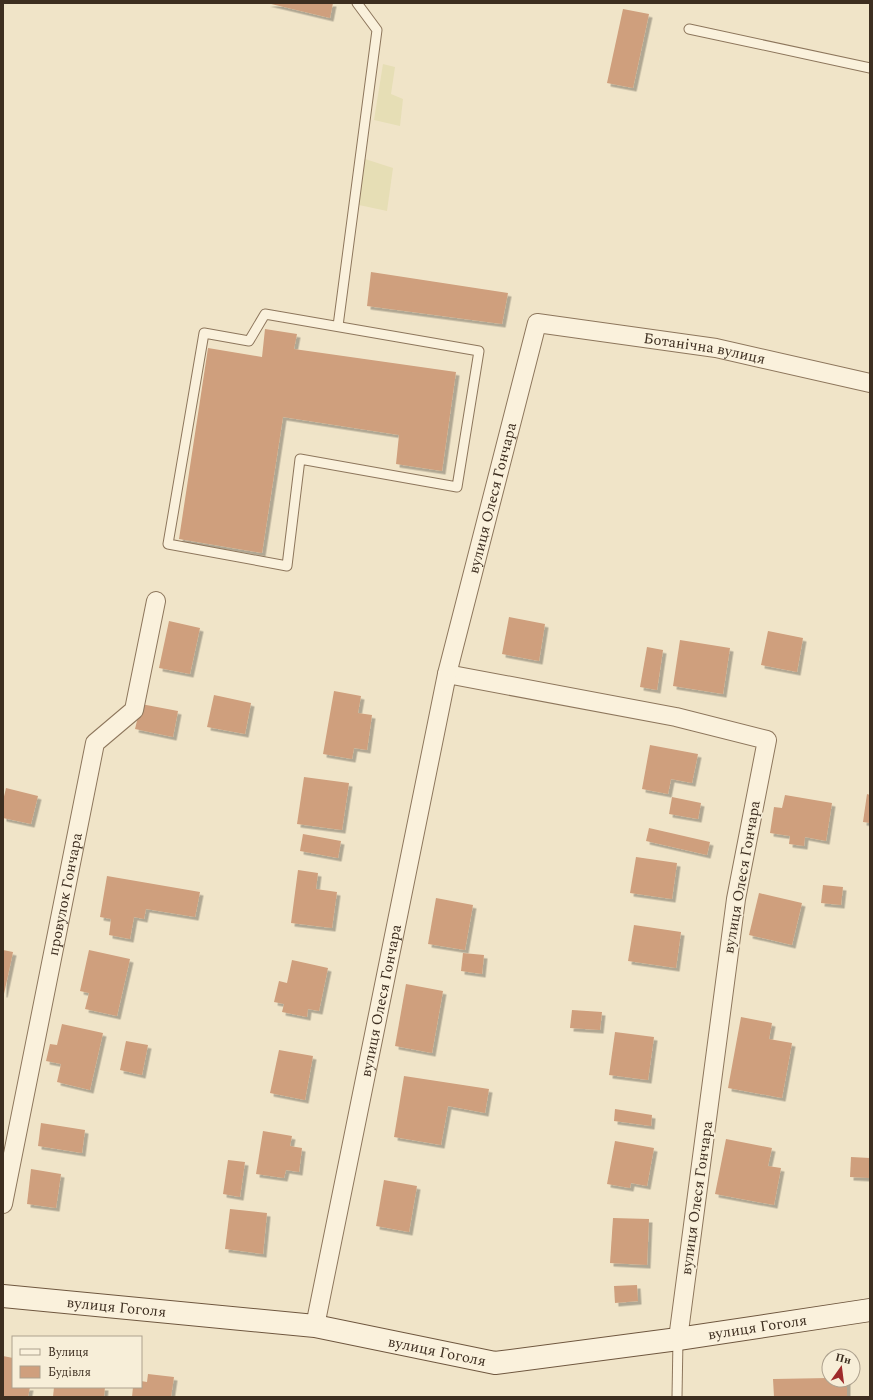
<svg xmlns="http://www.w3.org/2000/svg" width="873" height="1400" font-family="Spectral,serif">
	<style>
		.farmland { fill: #e6deb5 }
		.building { fill: #cf9f7d; filter: url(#shadow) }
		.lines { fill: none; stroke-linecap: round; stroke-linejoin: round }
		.lane-casing { stroke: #8d765c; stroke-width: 11 }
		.street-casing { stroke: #8d765c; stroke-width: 20 }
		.secondary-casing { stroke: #6f573f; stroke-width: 24 }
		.lane { stroke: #faf1dc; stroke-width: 9 }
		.street { stroke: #faf1dc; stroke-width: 18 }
		.secondary { stroke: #faf1dc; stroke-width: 22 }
		.labels { text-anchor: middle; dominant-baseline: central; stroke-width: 3.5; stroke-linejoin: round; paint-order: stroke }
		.street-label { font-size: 15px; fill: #3d2e20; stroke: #f7eed8 }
	</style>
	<defs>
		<filter id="shadow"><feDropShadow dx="3.5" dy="3.5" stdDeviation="0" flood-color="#0004"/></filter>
	</defs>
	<rect width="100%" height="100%" fill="#f0e4c8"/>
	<g class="farmland">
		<polygon points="383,64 395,67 391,94 403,99 400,126 374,120"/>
		<polygon points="365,159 393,168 387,211 359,205"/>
	</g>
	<g class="building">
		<polygon points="267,3 333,3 330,18"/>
		<polygon points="623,9 649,14 633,88 607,83"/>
		<polygon points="371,272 508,293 502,324 367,306"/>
		<polygon points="265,329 297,334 294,349 456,372 442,471 396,464 399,435 283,417 262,553 179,539 208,348 262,357"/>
		<polygon points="509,617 545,624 539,661 502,654"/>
		<polygon points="169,621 200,628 190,674 159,668"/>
		<polygon points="768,631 803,638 797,672 761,665"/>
		<polygon points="680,640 730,648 723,694 673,686"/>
		<polygon points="647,647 663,650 657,690 640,687"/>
		<polygon points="334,691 361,696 358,713 372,715 367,750 354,748 352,759 323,754"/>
		<polygon points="214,695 251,703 245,734 207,727"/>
		<polygon points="141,704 178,711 173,737 135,729"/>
		<polygon points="650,745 698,754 692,783 671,779 668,794 642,789"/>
		<polygon points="304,777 349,783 342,830 297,824"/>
		<polygon points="6,788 38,796 31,824 3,818 3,801"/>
		<polygon points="867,794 870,795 870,823 863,822"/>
		<polygon points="785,795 832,803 826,841 805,837 804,846 789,844 790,836 770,833 774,807 782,808"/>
		<polygon points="672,797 701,803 698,819 669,814"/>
		<polygon points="649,828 710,842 707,855 646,841"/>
		<polygon points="303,834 341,841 338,858 300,851"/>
		<polygon points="636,857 677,863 672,899 630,893"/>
		<polygon points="298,870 318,873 316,889 337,892 332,928 291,923"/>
		<polygon points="107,876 200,892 195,917 146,909 144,919 134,917 130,939 109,935 111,919 100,917"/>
		<polygon points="823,885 843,887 841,905 821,903"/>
		<polygon points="759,893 802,903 792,945 749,935"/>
		<polygon points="436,898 473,905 465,950 428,944"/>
		<polygon points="634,925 681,932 676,968 628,961"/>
		<polygon points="3,950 13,952 4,994 3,994"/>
		<polygon points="89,950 130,959 117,1016 85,1009 89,993 80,991"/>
		<polygon points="463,953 484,955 482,974 461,971"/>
		<polygon points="292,960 328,968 319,1011 308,1009 307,1017 282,1012 284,1004 274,1002 279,981 287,983"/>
		<polygon points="406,984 443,991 432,1053 395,1046"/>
		<polygon points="572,1010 602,1012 600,1030 570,1028"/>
		<polygon points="741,1017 772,1023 769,1039 792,1043 782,1098 728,1088"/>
		<polygon points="62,1024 103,1033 90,1090 57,1082 61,1064 46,1061 50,1044 57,1045"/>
		<polygon points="615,1032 654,1037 648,1080 609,1075"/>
		<polygon points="126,1041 148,1045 142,1075 120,1070"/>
		<polygon points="279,1050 313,1056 305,1100 270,1093"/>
		<polygon points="404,1076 489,1089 485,1113 448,1106 441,1145 394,1137"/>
		<polygon points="615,1109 652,1115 651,1126 614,1121"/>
		<polygon points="41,1123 85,1130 82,1153 38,1146"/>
		<polygon points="263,1131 292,1136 290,1146 302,1148 299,1172 286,1170 284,1178 256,1174"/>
		<polygon points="726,1139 772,1148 768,1166 781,1168 774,1205 715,1194"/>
		<polygon points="615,1141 654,1148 647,1186 631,1183 630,1188 607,1184"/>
		<polygon points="851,1157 870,1158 870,1178 850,1177"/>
		<polygon points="228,1160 245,1162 240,1197 223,1194"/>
		<polygon points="31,1169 61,1174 56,1208 27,1204"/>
		<polygon points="384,1180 417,1186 409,1232 376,1226"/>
		<polygon points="230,1209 267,1213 263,1254 225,1249"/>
		<polygon points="613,1218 649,1219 647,1265 610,1263"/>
		<polygon points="637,1285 638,1301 615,1303 614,1286"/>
		<polygon points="3,1356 13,1358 13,1387 30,1387 28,1397 3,1396"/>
		<polygon points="148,1374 174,1377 171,1397 132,1397 133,1387 141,1387 141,1381 147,1382"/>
		<polygon points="829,1378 829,1380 847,1380 847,1397 774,1397 773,1379"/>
		<polygon points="54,1387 105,1387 104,1397 53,1397"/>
	</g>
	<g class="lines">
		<g class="lane-casing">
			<g id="lane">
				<polyline points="689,29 870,68"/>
				<polygon points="265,314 479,351 457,487 300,459 287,566 168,544 204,333 249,341"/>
				<polyline points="338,326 377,30 357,3"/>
				<polyline points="677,1397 678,1339"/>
			</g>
		</g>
		<g class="street-casing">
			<g id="street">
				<polyline points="447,674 676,717 767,740 736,899 678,1339"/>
				<path id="s1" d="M 3,1204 L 95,743 L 134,710 L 156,601"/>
				<path id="s2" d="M 315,1326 L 447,674 L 537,323 L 716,348 L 870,383"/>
			</g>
		</g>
		<g class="secondary-casing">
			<g id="secondary">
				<path id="s3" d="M 3,1296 L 315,1326 L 495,1363 L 678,1339 L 870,1310"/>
			</g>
		</g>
		<use href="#lane" class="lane"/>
		<use href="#street" class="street"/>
		<use href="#secondary" class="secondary"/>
	</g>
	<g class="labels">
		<g class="street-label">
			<text stroke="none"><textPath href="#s2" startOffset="1197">Ботанічна вулиця</textPath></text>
			<text stroke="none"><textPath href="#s2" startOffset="847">вулиця Олеся Гончара</textPath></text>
			<text transform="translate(742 877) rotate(-80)">вулиця Олеся Гончара</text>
			<text stroke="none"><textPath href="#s1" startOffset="316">провулок Гончара</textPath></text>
			<text stroke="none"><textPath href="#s2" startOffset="332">вулиця Олеся Гончара</textPath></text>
			<text transform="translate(697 1198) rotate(-82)">вулиця Олеся Гончара</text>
			<text stroke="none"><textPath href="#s3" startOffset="114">вулиця Гоголя</textPath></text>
			<text stroke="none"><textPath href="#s3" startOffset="762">вулиця Гоголя</textPath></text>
			<text stroke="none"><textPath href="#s3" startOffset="438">вулиця Гоголя</textPath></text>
		</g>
	</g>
	<rect width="873" height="1400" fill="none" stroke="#3d2e20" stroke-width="8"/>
	<rect x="12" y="1336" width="130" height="52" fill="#f7eed8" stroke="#ada18e"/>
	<rect x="20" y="1349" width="20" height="6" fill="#faf1dc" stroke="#ada18e"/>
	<text x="48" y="1356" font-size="12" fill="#3d2e20">Вулиця</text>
	<rect x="20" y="1366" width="20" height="12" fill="#cf9f7d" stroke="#ada18e"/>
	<text x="48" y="1376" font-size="12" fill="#3d2e20">Будівля</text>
	<g transform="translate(841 1368) rotate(14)"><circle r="19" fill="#f7eed8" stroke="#ada18e"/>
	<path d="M0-3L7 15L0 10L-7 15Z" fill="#9e2a2b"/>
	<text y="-6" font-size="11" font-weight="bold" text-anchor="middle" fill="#3d2e20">Пн</text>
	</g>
</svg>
